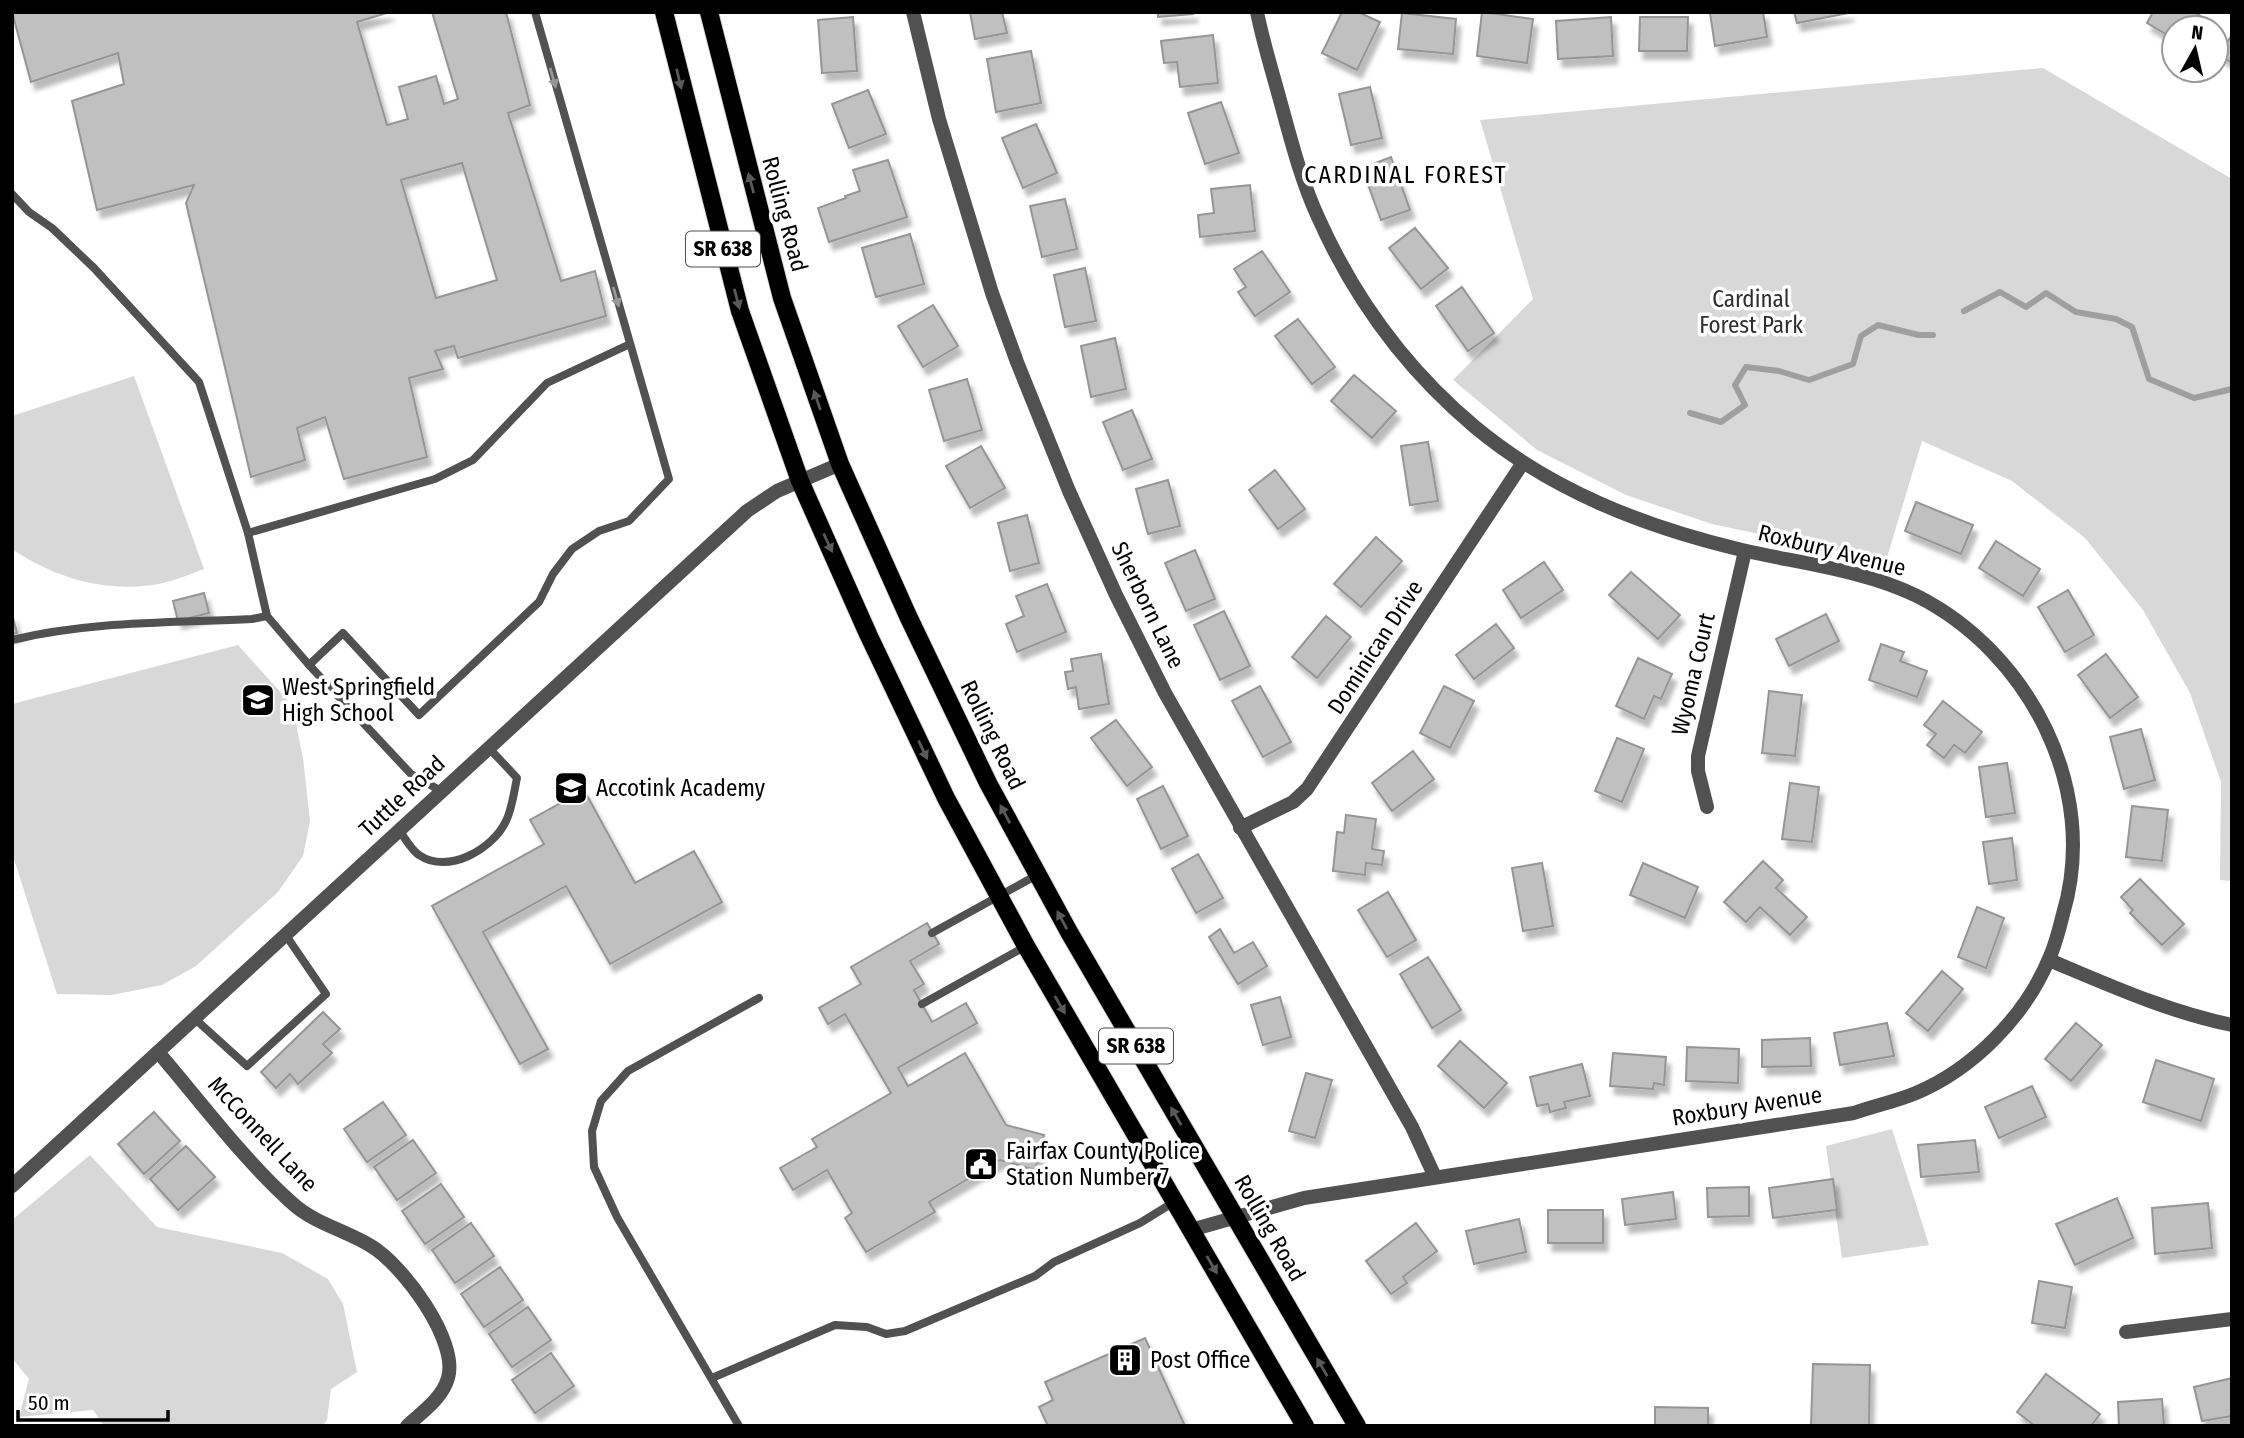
<svg xmlns="http://www.w3.org/2000/svg" width="2244" height="1438" font-family="'Fira Sans Condensed',sans-serif">
	<style>
		.green { fill: #d8d8d8 }
		.lines { fill: none; stroke-linecap: round; stroke-linejoin: round }
		.stream { stroke: #9f9f9f; stroke-width: 6 }
		.building { fill: #c0c0c0; stroke: #959595; stroke-width: 2; fill-rule: evenodd; filter: url(#shadow) }
		.primary-casing { stroke: #dbdbdb; stroke-width: 20 }
		.lane { stroke: #515151; stroke-width: 8 }
		.street { stroke: #515151; stroke-width: 14 }
		.primary { stroke: #000; stroke-width: 18 }
		.oneway { fill: #979797 }
		.oneway2 { fill: #595959 }
		.labels { text-anchor: middle; dominant-baseline: central; stroke-width: 7; stroke-linejoin: round; paint-order: stroke }
		.shield { fill: #fff; stroke: #4c4c4c; stroke-width: 2 }
		.shield-label { font-size: 21px; font-weight: bold; fill: #000 }
		.street-label { font-size: 23px; fill: #000; stroke: #fff }
		.park-label { font-size: 23px; fill: #2f2f2f; stroke: #fff }
		.poi-label { font-size: 23px; fill: #000; stroke: #fff; text-anchor: start }
		.neighbourhood-label { font-size: 24px; letter-spacing: 2px; fill: #000; stroke: #fff }
	</style>
	<defs>
		<filter id="shadow"><feDropShadow dx="4.5" dy="8" stdDeviation="2" flood-color="#0004"/></filter>
	</defs>
	<rect width="100%" height="100%" fill="#fff"/>
	<g class="green">
		<polygon points="2043,68 2232,179 2232,881 2220,880 2221,782 2190,693 2143,610 2085,538 2012,481 1922,441 1886,561 1712,524 1626,495 1537,450 1453,380 1533,299 1480,120"/>
		<path d="M 134,376 L 204,569 C 188,575 169,583 152,585 C 102,592 53,577 12,549 L 12,416 Z"/>
		<polygon points="238,645 292,705 303,758 310,821 303,856 278,892 196,966 162,985 112,995 57,994 12,853 12,704"/>
		<polygon points="1892,1129 1929,1245 1842,1258 1826,1146"/>
		<polygon points="90,1155 157,1227 282,1253 328,1279 343,1304 357,1372 331,1389 327,1420 323,1426 104,1426 93,1410 19,1417 29,1379 12,1358 12,1220"/>
	</g>
	<g class="lines">
		<g class="stream">
			<polyline points="1964,311 2000,292 2026,307 2046,293 2076,312 2116,319 2132,327 2149,379 2194,398 2232,389"/>
			<polyline points="1690,413 1721,422 1745,405 1735,385 1746,367 1779,371 1809,380 1853,364 1861,336 1878,325 1919,335 1933,335"/>
		</g>
	</g>
	<g class="building">
		<path d="M 12,12 L 390,12 L 357,22 L 387,125 L 408,119 L 399,87 L 436,76 L 444,104 L 458,99 L 432,12 L 506,12 L 530,105 L 508,113 L 561,281 L 595,271 L 606,316 L 458,358 L 454,346 L 435,351 L 443,369 L 409,378 L 427,457 L 344,479 L 325,417 L 297,428 L 305,460 L 251,477 L 186,203 L 194,185 L 97,210 L 72,101 L 124,84 L 118,53 L 31,82 ZM 462,163 L 497,280 L 436,298 L 401,180 Z"/>
		<polygon points="970,12 1002,12 1007,33 975,39"/>
		<polygon points="1158,12 1193,12 1193,14 1158,17"/>
		<polygon points="1342,12 1358,12 1380,22 1357,70 1322,53"/>
		<polygon points="1482,12 1533,19 1527,63 1477,56"/>
		<polygon points="1763,12 1767,37 1715,46 1710,13"/>
		<polygon points="1794,12 1849,12 1849,13 1797,23"/>
		<polygon points="2153,12 2194,12 2214,24 2211,28 2174,28 2174,39 2147,23"/>
		<polygon points="1402,13 1456,19 1453,54 1398,49"/>
		<polygon points="853,17 857,71 822,73 818,20"/>
		<polygon points="1611,17 1613,56 1558,59 1556,21"/>
		<polygon points="1640,17 1688,17 1687,51 1639,51"/>
		<polygon points="1213,35 1218,83 1180,87 1177,62 1164,63 1161,41"/>
		<polygon points="2232,35 2232,63 2219,54"/>
		<polygon points="1031,51 1041,103 996,112 987,59"/>
		<polygon points="1370,87 1382,138 1351,145 1339,94"/>
		<polygon points="868,90 886,134 849,148 832,104"/>
		<polygon points="1221,102 1239,153 1205,164 1188,113"/>
		<polygon points="1036,124 1057,173 1023,188 1002,138"/>
		<polygon points="1391,157 1410,210 1381,220 1362,168"/>
		<polygon points="888,160 907,217 829,242 818,208 846,198 845,196 860,191 853,170"/>
		<polygon points="1250,185 1255,231 1200,237 1198,215 1214,213 1211,189"/>
		<polygon points="1065,199 1077,249 1042,257 1030,206"/>
		<polygon points="1415,228 1448,268 1421,289 1389,248"/>
		<polygon points="910,234 924,284 876,297 862,248"/>
		<polygon points="1262,251 1290,292 1255,316 1238,292 1246,287 1234,269"/>
		<polygon points="1085,268 1096,321 1065,327 1054,275"/>
		<polygon points="1462,287 1494,333 1468,351 1436,306"/>
		<polygon points="933,305 958,346 923,367 898,326"/>
		<polygon points="1298,319 1335,367 1312,384 1275,336"/>
		<polygon points="1115,338 1126,389 1091,397 1081,346"/>
		<polygon points="1354,375 1396,411 1372,438 1331,401"/>
		<polygon points="967,379 982,430 944,441 929,390"/>
		<polygon points="1132,410 1152,459 1123,470 1103,422"/>
		<polygon points="1428,442 1438,501 1410,505 1401,446"/>
		<polygon points="981,446 1005,488 970,508 946,466"/>
		<polygon points="1275,470 1305,509 1278,529 1249,490"/>
		<polygon points="1168,480 1180,526 1148,534 1136,489"/>
		<polygon points="1916,502 1973,525 1961,554 1905,531"/>
		<polygon points="1027,515 1039,563 1010,571 998,523"/>
		<polygon points="1376,537 1402,561 1361,607 1334,584"/>
		<polygon points="1996,541 2040,569 2023,596 1979,568"/>
		<polygon points="1195,550 1215,599 1186,611 1165,563"/>
		<polygon points="1544,562 1563,590 1521,618 1503,590"/>
		<polygon points="1631,572 1680,615 1658,639 1609,595"/>
		<polygon points="1047,584 1066,632 1017,652 1006,624 1024,616 1016,596"/>
		<polygon points="2068,590 2094,635 2065,652 2038,607"/>
		<polygon points="204,593 209,613 178,621 173,601"/>
		<polygon points="1224,611 1250,666 1220,680 1194,625"/>
		<polygon points="12,614 17,633 12,634"/>
		<polygon points="1826,614 1839,641 1789,666 1776,639"/>
		<polygon points="1326,616 1351,637 1317,678 1292,657"/>
		<polygon points="1496,624 1514,648 1474,679 1456,655"/>
		<polygon points="1881,644 1904,652 1900,661 1927,671 1917,697 1869,680"/>
		<polygon points="1101,654 1109,704 1079,709 1076,687 1068,689 1065,672 1073,671 1071,659"/>
		<polygon points="2106,654 2138,697 2110,718 2078,675"/>
		<polygon points="1638,658 1672,674 1661,699 1654,696 1644,719 1616,706"/>
		<polygon points="1260,686 1291,742 1263,757 1232,701"/>
		<polygon points="1444,686 1474,701 1450,748 1420,733"/>
		<polygon points="1769,691 1802,695 1795,756 1762,753"/>
		<polygon points="1943,701 1982,732 1965,753 1954,745 1944,758 1927,745 1936,734 1924,725"/>
		<polygon points="1116,720 1152,767 1127,786 1091,738"/>
		<polygon points="2141,729 2155,780 2124,789 2110,737"/>
		<polygon points="1617,738 1644,749 1622,802 1595,791"/>
		<polygon points="1413,751 1434,779 1392,811 1372,783"/>
		<polygon points="2007,763 2015,813 1986,817 1979,767"/>
		<polygon points="1790,783 1819,787 1812,842 1782,839"/>
		<polygon points="1163,786 1188,836 1161,849 1137,799"/>
		<polygon points="584,790 635,883 694,851 722,902 610,964 566,886 483,932 548,1049 520,1064 432,906 544,844 530,820"/>
		<polygon points="2132,806 2168,810 2162,861 2126,857"/>
		<polygon points="1346,815 1376,819 1372,849 1384,851 1382,865 1366,863 1365,875 1333,871 1337,832 1344,833"/>
		<polygon points="2012,838 2017,880 1989,884 1983,842"/>
		<polygon points="1198,854 1223,898 1196,913 1172,869"/>
		<polygon points="1763,861 1783,880 1776,888 1807,917 1790,935 1760,907 1746,922 1724,902"/>
		<polygon points="1542,863 1553,926 1523,931 1512,868"/>
		<polygon points="1643,863 1698,887 1685,918 1630,895"/>
		<polygon points="2140,879 2184,924 2162,945 2130,913 2133,910 2121,897"/>
		<polygon points="1388,892 1416,940 1387,957 1358,910"/>
		<polygon points="1977,907 2004,918 1986,968 1958,957"/>
		<polygon points="927,923 939,944 910,961 924,984 914,990 932,1022 966,1003 977,1023 898,1068 908,1086 965,1053 1006,1125 1044,1135 1035,1170 1000,1160 929,1202 935,1212 866,1252 845,1218 852,1213 827,1170 793,1190 780,1168 817,1147 812,1139 891,1093 845,1014 828,1024 819,1008 861,984 851,967"/>
		<polygon points="1220,929 1234,953 1253,942 1267,966 1238,984 1209,937"/>
		<polygon points="1428,957 1461,1010 1432,1028 1400,974"/>
		<polygon points="1942,971 1963,989 1928,1031 1906,1013"/>
		<polygon points="1280,997 1291,1037 1263,1045 1251,1005"/>
		<polygon points="323,1012 340,1029 323,1044 332,1053 298,1084 290,1074 276,1088 261,1072"/>
		<polygon points="1887,1023 1894,1056 1840,1065 1834,1033"/>
		<polygon points="2076,1023 2102,1045 2071,1081 2045,1059"/>
		<polygon points="1810,1038 1811,1066 1762,1067 1762,1040"/>
		<polygon points="1460,1041 1507,1083 1484,1108 1438,1066"/>
		<polygon points="1687,1047 1739,1049 1738,1083 1686,1081"/>
		<polygon points="1613,1053 1666,1057 1664,1085 1654,1083 1653,1089 1610,1086"/>
		<polygon points="2156,1060 2214,1079 2201,1121 2143,1102"/>
		<polygon points="1582,1064 1590,1096 1564,1102 1566,1108 1550,1112 1548,1104 1537,1106 1530,1077"/>
		<polygon points="1306,1073 1332,1080 1315,1138 1289,1131"/>
		<polygon points="2032,1086 2046,1117 1999,1138 1985,1107"/>
		<polygon points="383,1102 406,1135 367,1162 344,1129"/>
		<polygon points="154,1112 180,1141 144,1174 118,1144"/>
		<polygon points="413,1140 436,1173 397,1200 374,1167"/>
		<polygon points="1975,1140 1979,1172 1921,1177 1918,1145"/>
		<polygon points="186,1146 215,1177 178,1210 150,1179"/>
		<polygon points="1833,1179 1837,1210 1773,1218 1769,1188"/>
		<polygon points="441,1184 464,1217 425,1244 402,1211"/>
		<polygon points="1749,1187 1749,1216 1708,1217 1707,1188"/>
		<polygon points="1673,1192 1676,1219 1625,1225 1622,1199"/>
		<polygon points="2117,1198 2133,1238 2075,1265 2056,1224"/>
		<polygon points="2208,1203 2212,1248 2155,1254 2152,1208"/>
		<rect x="1548" y="1210" width="55" height="33"/>
		<polygon points="1519,1219 1526,1252 1474,1264 1466,1231"/>
		<polygon points="471,1223 494,1256 455,1283 432,1250"/>
		<polygon points="1416,1223 1437,1251 1403,1277 1407,1283 1391,1294 1366,1261"/>
		<polygon points="500,1267 523,1300 484,1327 461,1294"/>
		<polygon points="2039,1281 2072,1287 2065,1328 2032,1323"/>
		<polygon points="528,1307 551,1340 512,1367 489,1334"/>
		<polygon points="1145,1338 1185,1426 1048,1426 1039,1407 1053,1400 1045,1382"/>
		<polygon points="551,1353 574,1386 535,1413 512,1380"/>
		<polygon points="1813,1364 1870,1365 1869,1426 1811,1426"/>
		<polygon points="2046,1374 2100,1414 2091,1426 2035,1426 2017,1412"/>
		<polygon points="2232,1378 2232,1416 2202,1421 2194,1387"/>
		<polygon points="2162,1399 2164,1426 2119,1426 2118,1402"/>
		<polygon points="1655,1407 1708,1408 1708,1426 1655,1426"/>
	</g>
	<g class="lines">
		<g class="primary-casing">
			<g id="primary">
				<polyline points="664,12 740,311 800,481 868,634 946,798 1026,946 1305,1426"/>
				<polyline points="709,12 782,298 840,464 908,616 988,783 1069,932 1357,1426"/>
			</g>
		</g>
		<g class="lane">
			<polyline points="12,194 29,212 52,228 94,268 199,382 248,533 267,616 309,665 411,774 441,791"/>
			<polyline points="248,533 435,479 473,460 547,383 630,344"/>
			<path d="M 12,640 C 90,621 172,623 252,619 L 267,616"/>
			<polyline points="309,665 343,633 419,715 539,602 553,574 572,549 599,531 629,521 669,479 535,12"/>
			<path d="M 399,830 C 405,838 411,850 419,855 C 448,875 493,849 506,821 C 512,809 514,792 517,778 L 488,747"/>
			<polyline points="932,933 1037,875"/>
			<polyline points="922,1004 1026,946"/>
			<polyline points="194,1018 247,1066 326,994 285,934"/>
			<polyline points="712,1378 835,1325 867,1327 886,1334 905,1331 1035,1276 1054,1262 1140,1223 1174,1202"/>
			<polyline points="739,1426 617,1217 594,1167 592,1131 601,1101 628,1071 759,998"/>
		</g>
		<g class="street">
			<polyline points="913,12 939,119 992,293 1017,362 1069,491 1116,595 1165,693 1412,1127 1435,1177"/>
			<polyline points="1707,807 1698,771 1698,756 1745,551"/>
			<polyline points="1240,828 1293,802 1307,789 1522,464"/>
			<path d="M 2049,960 C 2109,985 2168,1012 2232,1025"/>
			<path d="M 158,1052 C 201,1102 242,1158 292,1203 C 315,1224 345,1230 371,1246 C 403,1265 459,1341 448,1378 C 442,1399 422,1412 407,1426"/>
			<polyline points="12,1186 747,511 777,491 840,464"/>
			<path d="M 1191,1230 L 1304,1198 L 1854,1113 C 1874,1106 1897,1101 1916,1093 C 1973,1069 2024,1017 2048,961 C 2055,947 2059,930 2063,914 C 2100,790 2030,653 1917,596 C 1864,570 1798,563 1742,550 C 1645,527 1552,491 1475,427 C 1407,370 1354,298 1318,217 C 1301,180 1291,140 1280,100 C 1272,71 1263,42 1257,12"/>
			<polyline points="2126,1332 2232,1319"/>
		</g>
		<use href="#primary" class="primary"/>
	</g>
	<defs><path id="oneway-solid" d="M-6-.8H1V-3.2L6.5 0L1 3.2V.8H-6Z" transform="scale(1.75)"/></defs>
	<g class="oneway">
		<use href="#oneway-solid" transform="translate(553 78) rotate(74)"/>
		<use href="#oneway-solid" transform="translate(616 297) rotate(74)"/>
	</g>
	<g class="oneway2">
		<use href="#oneway-solid" transform="translate(679 79) rotate(77)"/>
		<use href="#oneway-solid" transform="translate(751 183) rotate(-105)"/>
		<use href="#oneway-solid" transform="translate(737 299) rotate(75)"/>
		<use href="#oneway-solid" transform="translate(817 400) rotate(-109)"/>
		<use href="#oneway-solid" transform="translate(828 543) rotate(65)"/>
		<use href="#oneway-solid" transform="translate(923 750) rotate(65)"/>
		<use href="#oneway-solid" transform="translate(1005 814) rotate(-118)"/>
		<use href="#oneway-solid" transform="translate(1062 920) rotate(-118)"/>
		<use href="#oneway-solid" transform="translate(1060 1005) rotate(60)"/>
		<use href="#oneway-solid" transform="translate(1176 1116) rotate(-120)"/>
		<use href="#oneway-solid" transform="translate(1212 1265) rotate(60)"/>
		<use href="#oneway-solid" transform="translate(1322 1367) rotate(-120)"/>
	</g>
	<defs>
		<g id="school-square" transform="scale(1.75)"><rect x="-9" y="-9" width="18" height="18" rx="4" fill="#000" stroke="#fff"/><path d="M0-5L7-2L0 1L-7-2ZM-4 1L0 2.5L4 1V4Q0 6-4 4Z" fill="#fff"/></g>
		<g id="civic-square" transform="scale(1.75)"><rect x="-9" y="-9" width="18" height="18" rx="4" fill="#000" stroke="#fff"/><path d="M-.6-6.5H3V-4.5H.6V-3L4-1V1h2V6H-6V1h2V-1L-.6-3ZM-1.2 2.5V6h2.4V2.5Z" fill="#fff"/></g>
		<g id="building-square" transform="scale(1.75)"><rect x="-9" y="-9" width="18" height="18" rx="4" fill="#000" stroke="#fff"/><path d="M-4-6H4V6H1V3H-1V6H-4ZM-2.5-4.3h1.7v1.8h-1.7ZM.8-4.3h1.7v1.8H.8ZM-2.5-1h1.7V.8h-1.7ZM.8-1h1.7V.8H.8Z" fill="#fff"/></g>
	</defs>
	<g fill-rule="evenodd">
		<use href="#school-square" x="258" y="700"/>
		<use href="#school-square" x="571" y="788"/>
		<use href="#civic-square" x="981" y="1164"/>
		<use href="#building-square" x="1125" y="1360"/>
	</g>
	<g class="labels">
		<g class="shield">
			<rect x="686" y="231.5" width="74" height="35" rx="5"/>
			<rect x="1099" y="1028.5" width="74" height="35" rx="5"/>
		</g>
		<g class="shield-label">
			<text x="723" y="249">SR 638</text>
			<text x="1136" y="1046">SR 638</text>
		</g>
		<g class="street-label">
			<text transform="translate(785 214) rotate(75)">Rolling Road</text>
			<text transform="translate(1832 550) rotate(14)">Roxbury Avenue</text>
			<text transform="translate(1148 605) rotate(64)">Sherborn Lane</text>
			<text transform="translate(1375 647) rotate(-57)">Dominican Drive</text>
			<text transform="translate(1693 674) rotate(-77)">Wyoma Court</text>
			<text transform="translate(993 735) rotate(64)">Rolling Road</text>
			<text transform="translate(402 796) rotate(-43)">Tuttle Road</text>
			<text transform="translate(1747 1106) rotate(-9)">Roxbury Avenue</text>
			<text transform="translate(263 1134) rotate(47)">McConnell Lane</text>
			<text transform="translate(1270 1228) rotate(60)">Rolling Road</text>
		</g>
		<g class="park-label">
			<text x="1751" y="299">Cardinal<tspan x="1751" dy="26">Forest Park</tspan></text>
		</g>
		<g class="poi-label">
			<text x="282" y="687">West Springfield<tspan x="282" dy="26">High School</tspan></text>
			<text x="596" y="788">Accotink Academy</text>
			<text x="1006" y="1151">Fairfax County Police<tspan x="1006" dy="26">Station Number 7</tspan></text>
			<text x="1150" y="1360">Post Office</text>
		</g>
		<g class="neighbourhood-label">
			<text x="1406" y="175">CARDINAL FOREST</text>
		</g>
	</g>
	<rect width="2244" height="1438" fill="none" stroke="#000000" stroke-width="28"/>
	<g transform="translate(2195 49) rotate(8)"><circle r="33" fill="#ffffff" stroke="#999999" stroke-width="2"/>
	<path d="M0-5L12 26L0 18L-12 26Z" fill="#000000"/>
	<text y="-10" font-size="19" font-weight="bold" text-anchor="middle" fill="#000000">N</text>
	</g>
	<path d="M18 1410v10h150v-10" fill="none" stroke="#000000" stroke-width="3.5"/>
	<text x="28" y="1410" font-size="21" fill="#000000" stroke="#ffffff" stroke-width="5" paint-order="stroke">50 m</text>
</svg>
